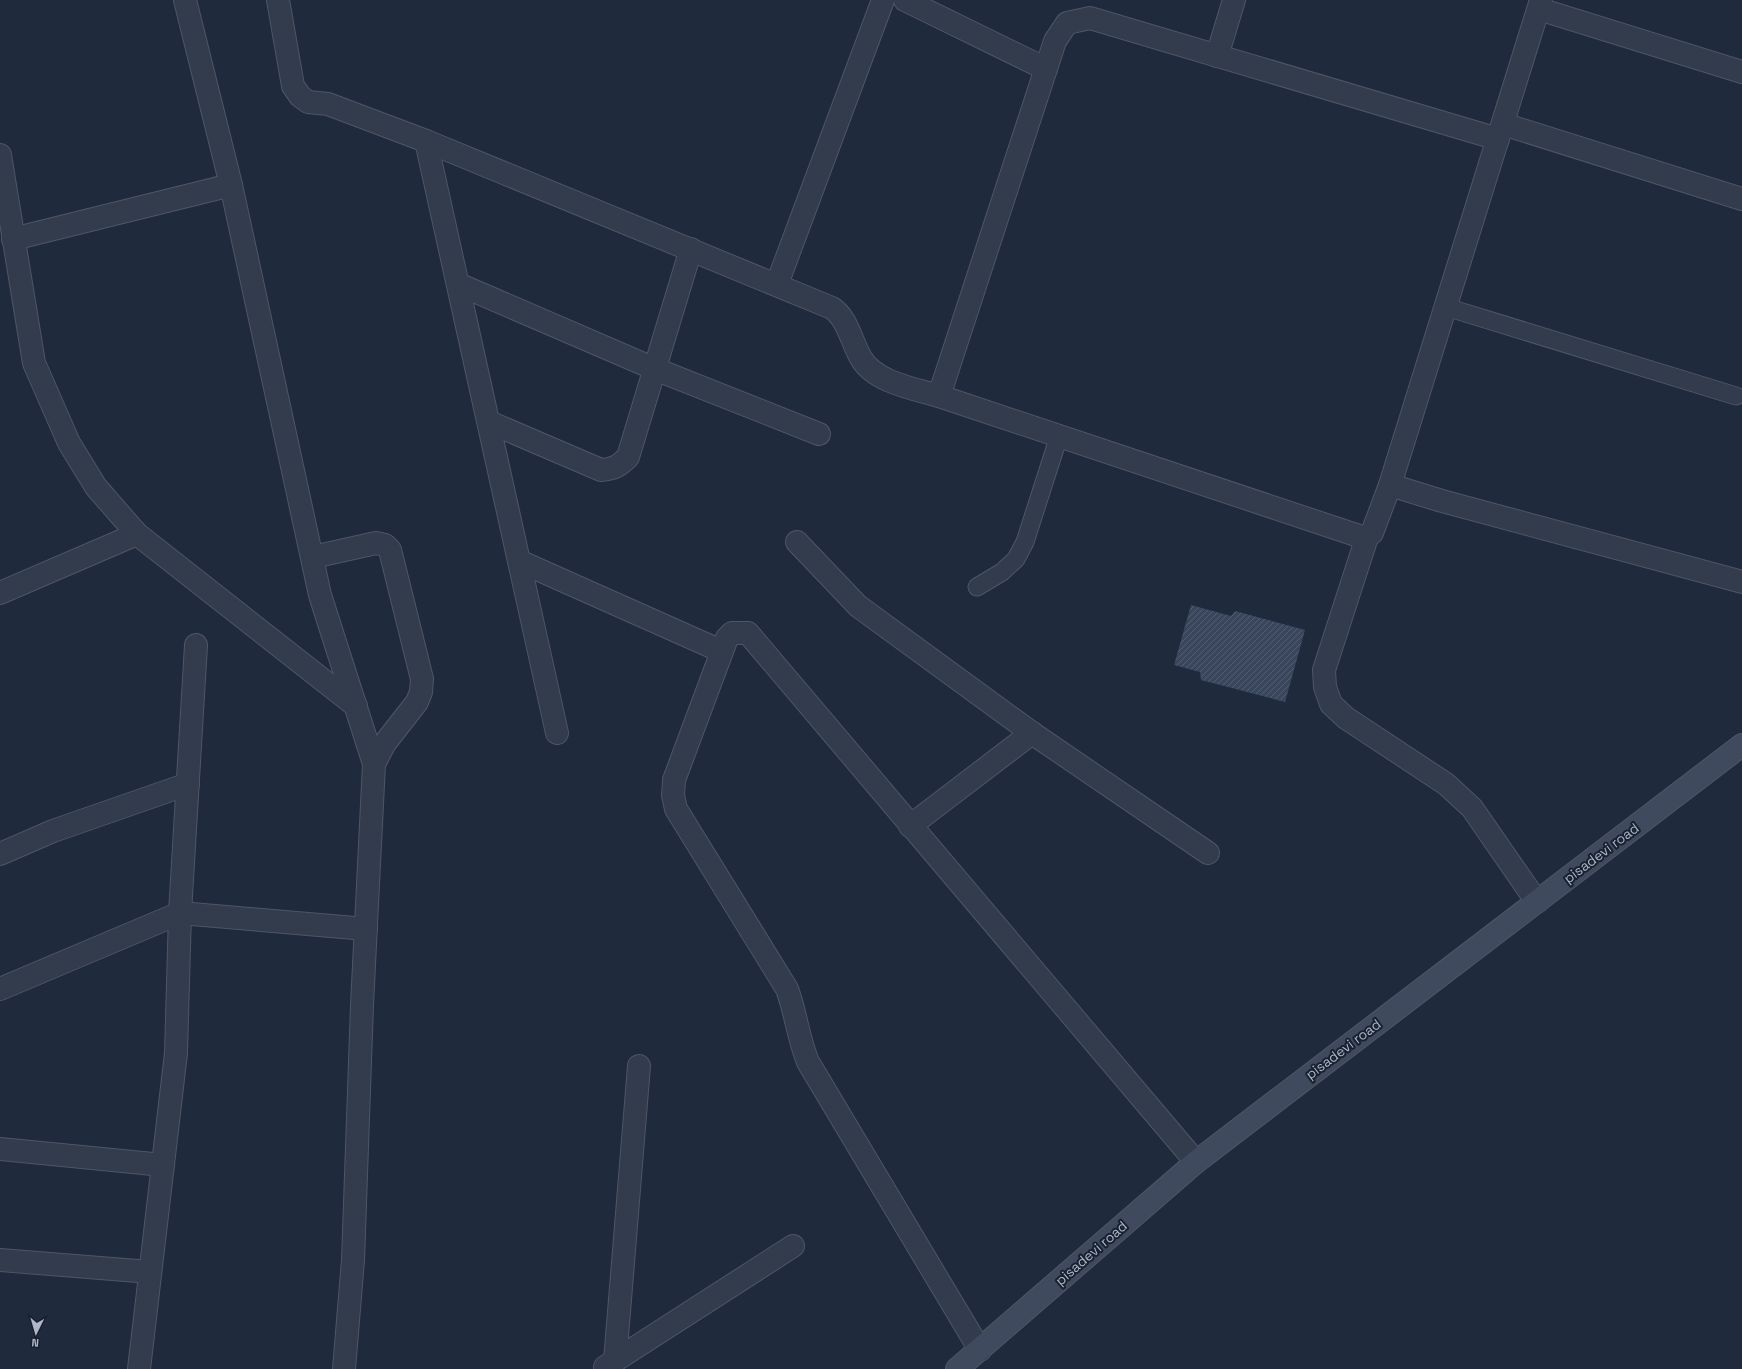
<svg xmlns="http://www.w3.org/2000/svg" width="1742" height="1369" font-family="'Space Grotesk',sans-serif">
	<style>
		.building { fill: url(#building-hatch) }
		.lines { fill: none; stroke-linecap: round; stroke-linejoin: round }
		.lane-casing { stroke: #4e5667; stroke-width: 19 }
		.street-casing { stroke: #4e5667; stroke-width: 24 }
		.secondary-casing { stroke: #4e5667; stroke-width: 24 }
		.lane { stroke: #333c4c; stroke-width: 17 }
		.street { stroke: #333c4c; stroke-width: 22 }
		.secondary { stroke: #404a5f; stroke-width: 22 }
		.labels { text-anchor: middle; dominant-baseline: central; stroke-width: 4; stroke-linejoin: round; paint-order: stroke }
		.street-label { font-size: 14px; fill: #aeb6c8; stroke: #182130 }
	</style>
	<defs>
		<pattern id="building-hatch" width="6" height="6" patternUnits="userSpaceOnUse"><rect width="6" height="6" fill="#3a465c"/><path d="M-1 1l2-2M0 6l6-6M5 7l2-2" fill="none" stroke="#545e72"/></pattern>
	</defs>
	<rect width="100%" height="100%" fill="#1f2a3c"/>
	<polygon class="building" points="1191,605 1231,616 1235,611 1305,630 1285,702 1201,680 1200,672 1174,665"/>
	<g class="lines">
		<g class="lane-casing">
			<g id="lane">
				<polyline points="1446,307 1736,396"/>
				<polyline points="977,587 1002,572 1016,559 1025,542 1059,436"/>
			</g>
		</g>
		<g class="street-casing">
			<g id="street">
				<polyline points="185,0 231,185 320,595 374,764 362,1005 353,1260 344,1369"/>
				<path d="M 278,0 L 293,86 L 300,96 L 308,102 L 328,104 L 426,141 L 832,308 C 848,319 851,341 861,358 C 874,382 915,389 939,396 L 1362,537 L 1367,537 L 1372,533 L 1390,485 L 1442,501 L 1742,582"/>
				<polyline points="905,0 1046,69"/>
				<polyline points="1539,9 1742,72"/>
				<polyline points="1217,56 1234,0"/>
				<polyline points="1503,124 1742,199"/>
				<polyline points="426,141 557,733"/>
				<polyline points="0,155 34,363 69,443 96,487 137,534 356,706"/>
				<polyline points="13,239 231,185"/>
				<polyline points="458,284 655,369 819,434"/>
				<polyline points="777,284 883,0"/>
				<polyline points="939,396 1055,41 1067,23 1090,18 1498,139"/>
				<path d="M 489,422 L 601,470 C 614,469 619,466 628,457 L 691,249"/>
				<polyline points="1390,485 1541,0"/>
				<polyline points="1367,537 1324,670 1325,687 1331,704 1346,718 1446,784 1472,808 1537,902"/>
				<polyline points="797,542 858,606 1032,733 1208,853"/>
				<polyline points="313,557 376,543 385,545 390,550 422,679 421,692 417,702 385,743 374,764"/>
				<polyline points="519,561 721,651"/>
				<polyline points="0,593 137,534"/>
				<polyline points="910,826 1032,733"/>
				<polyline points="0,854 53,831 188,784"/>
				<polyline points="0,989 180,913 366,929"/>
				<polyline points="0,1149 163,1165"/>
				<polyline points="0,1260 150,1272"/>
				<path d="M 980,1350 L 808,1062 C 798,1038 796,1013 787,989 L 676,809 L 673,795 L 674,780 L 727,638 L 732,633 L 748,633 L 1196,1162"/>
				<polyline points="615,1361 639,1066"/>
				<polyline points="605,1367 793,1246"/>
				<polyline points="139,1369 176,1053 180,913 196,645"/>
			</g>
		</g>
		<g class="secondary-casing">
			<polyline id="secondary" points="957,1369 1196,1162 1742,745"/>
		</g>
		<use href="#lane" class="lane"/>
		<use href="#street" class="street"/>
		<use href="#secondary" class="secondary"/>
	</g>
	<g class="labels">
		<g class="street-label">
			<text transform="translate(1601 853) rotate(-37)">pisadevi road</text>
			<text transform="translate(1343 1049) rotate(-37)">pisadevi road</text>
			<text transform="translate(1091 1253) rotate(-41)">pisadevi road</text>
		</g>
	</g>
	<g transform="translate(36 1333) rotate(185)" stroke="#182130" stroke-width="3" paint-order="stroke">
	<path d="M0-3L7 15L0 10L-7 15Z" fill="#aeb6c8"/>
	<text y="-6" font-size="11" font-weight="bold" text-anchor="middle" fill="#aeb6c8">N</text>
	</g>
</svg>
